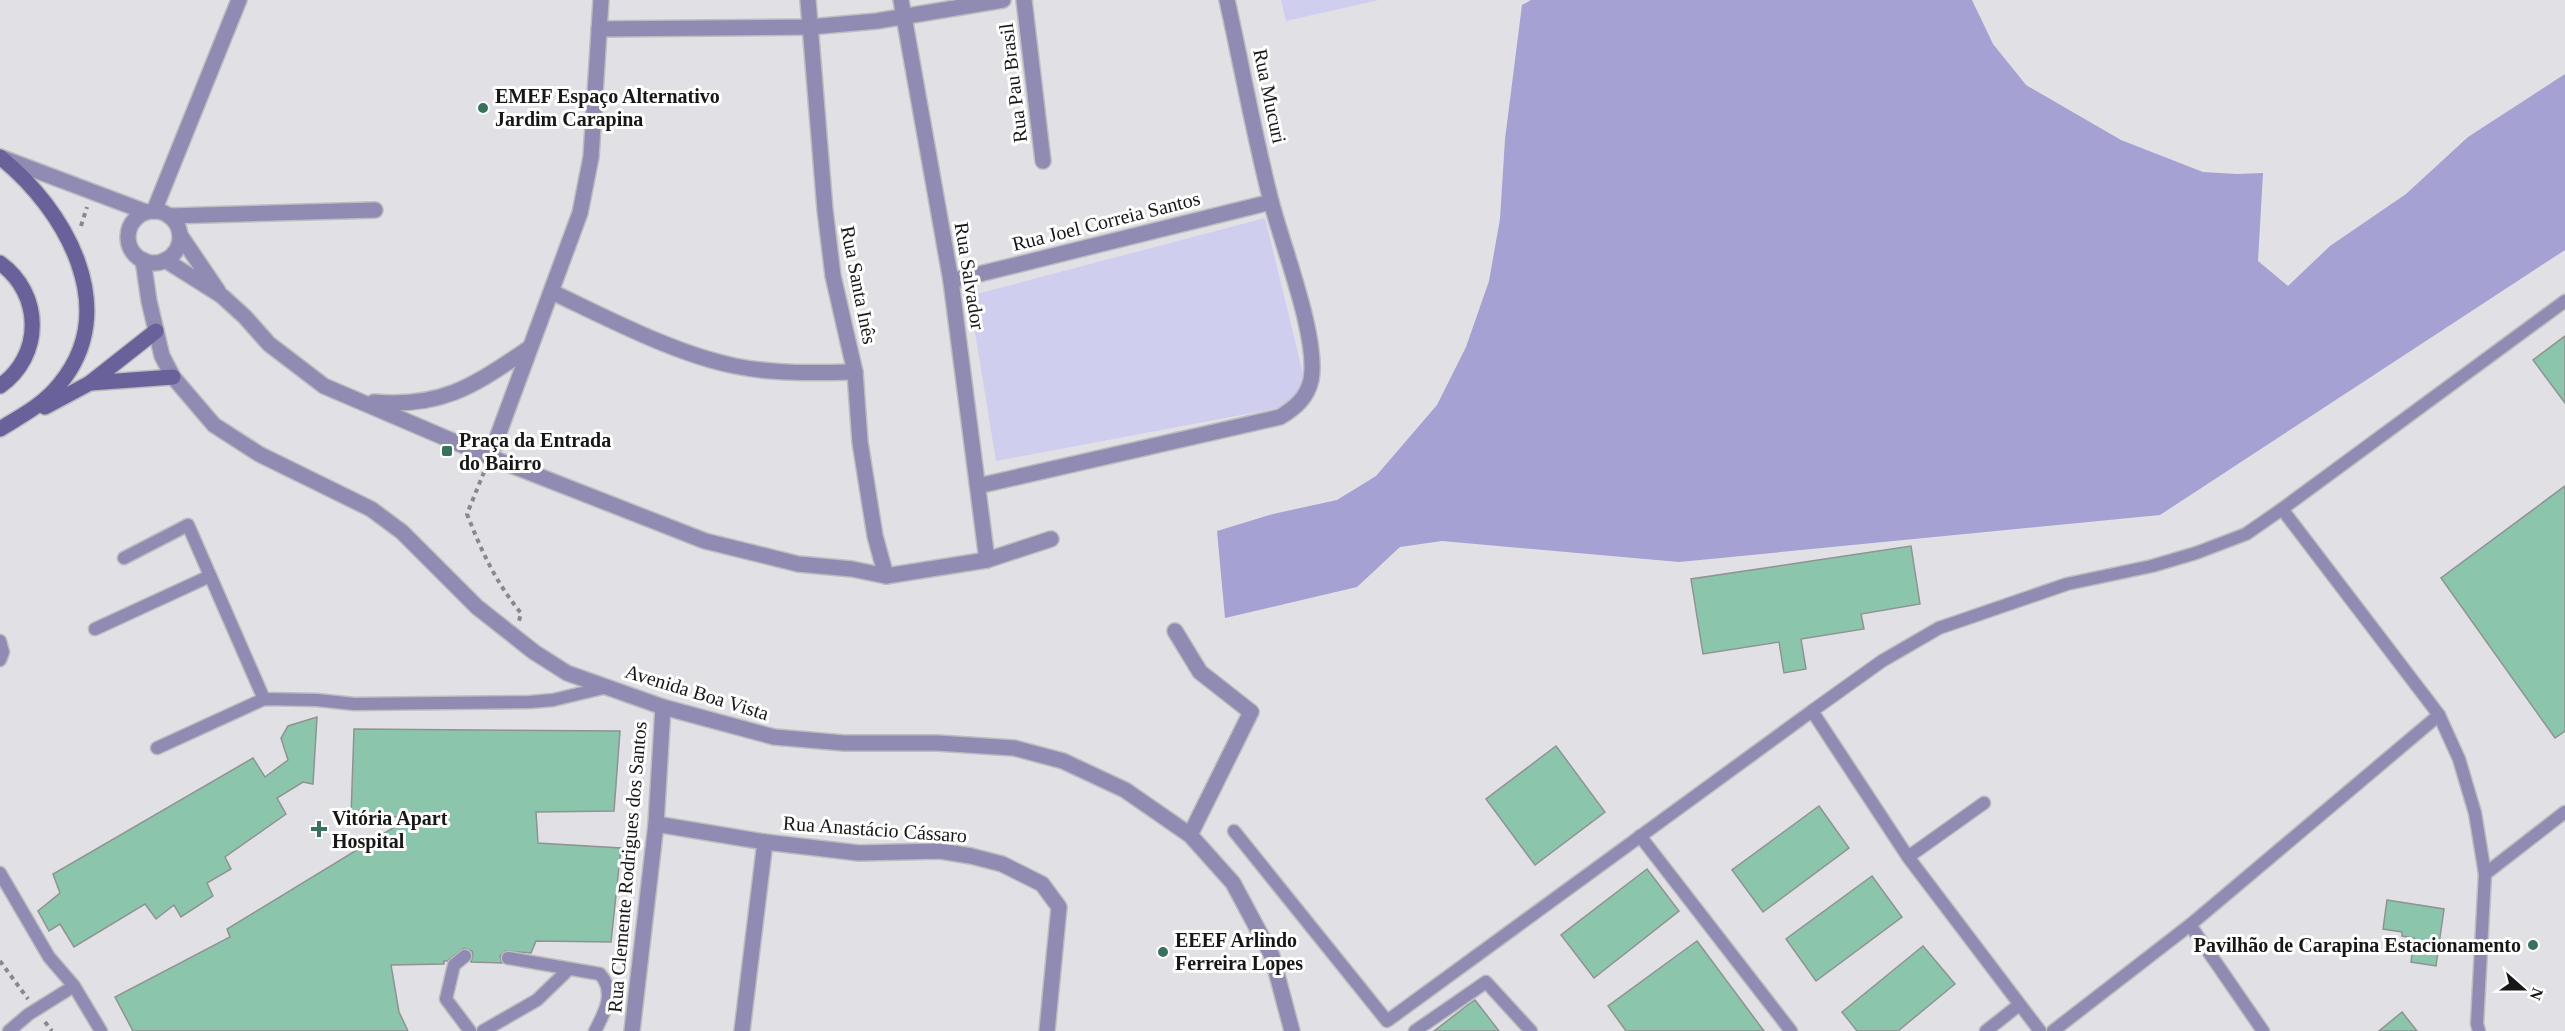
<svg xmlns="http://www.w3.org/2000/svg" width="2565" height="1031" font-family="'Times New Roman',serif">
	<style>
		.green { fill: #d0ceef }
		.forest { fill: #a5a1d2 }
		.building { fill: #8ac5ac; stroke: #8f9391; stroke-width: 1.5 }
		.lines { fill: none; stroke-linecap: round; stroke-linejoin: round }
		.service-casing { stroke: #bdbcbf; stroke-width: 15 }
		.minor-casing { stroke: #bdbcbf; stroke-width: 18 }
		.tertiary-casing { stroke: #bdbcbf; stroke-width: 18 }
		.secondary-casing { stroke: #bdbcbf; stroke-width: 18 }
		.path { stroke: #89888b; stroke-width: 4; stroke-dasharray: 4.5 4.5; stroke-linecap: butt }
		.service { stroke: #8f8bb3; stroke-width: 12 }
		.minor { stroke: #8f8bb3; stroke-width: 15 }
		.tertiary { stroke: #8f8bb3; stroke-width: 15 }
		.secondary { stroke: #69629a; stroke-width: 15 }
		.poi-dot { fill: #37725c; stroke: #fff; stroke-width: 2 }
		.labels { text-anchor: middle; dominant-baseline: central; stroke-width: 6; stroke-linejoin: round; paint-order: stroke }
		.street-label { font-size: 20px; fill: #171718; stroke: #fff }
		.poi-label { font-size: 20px; font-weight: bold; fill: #171718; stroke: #fff; text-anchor: start }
	</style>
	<rect width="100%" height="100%" fill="#e1e0e4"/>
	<g class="green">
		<polygon points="1281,0 1379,0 1286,21"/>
		<polygon points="1265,218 1310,402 996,461 969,296"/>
	</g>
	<polygon class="forest" points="1531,0 1972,0 1993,44 2026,85 2121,140 2203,172 2237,174 2263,173 2258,261 2288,286 2330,246 2406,194 2468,137 2565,74 2565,250 2160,515 1679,562 1442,541 1400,547 1357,587 1225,618 1217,531 1273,514 1337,500 1376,476 1437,405 1466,347 1489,281 1500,219 1505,139 1522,5"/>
	<g class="building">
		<polygon points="2565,336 2565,403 2533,360"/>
		<polygon points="2565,486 2565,731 2555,738 2441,578"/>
		<polygon points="1911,546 1920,604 1861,614 1864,629 1801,639 1806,669 1784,673 1779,642 1703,654 1691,579"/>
		<polygon points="317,717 313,784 303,782 277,798 286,814 225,857 231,869 207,883 213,896 181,917 174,905 156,919 145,904 74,947 60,924 49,931 38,911 60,893 53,874 253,758 265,777 288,760 281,738 288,726"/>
		<polygon points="354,729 620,731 614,811 536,812 538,843 621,848 611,942 536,941 531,953 505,951 500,956 502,963 471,962 473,955 472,951 464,948 447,961 444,961 444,964 391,965 399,1012 408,1031 133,1031 115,997 230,937 227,929 411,817 351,816"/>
		<polygon points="1556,746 1605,812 1535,865 1486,799"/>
		<polygon points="1819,806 1849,848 1763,912 1732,870"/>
		<polygon points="1647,869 1679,911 1594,978 1561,935"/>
		<polygon points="1872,876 1902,917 1816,981 1786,939"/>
		<polygon points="2387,900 2444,909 2436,966 2411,962 2414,938 2402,936 2402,932 2383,929"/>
		<polygon points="1697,941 1764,1031 1626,1031 1608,1006"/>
		<polygon points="1923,946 1955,984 1898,1031 1857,1031 1842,1012"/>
		<polygon points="1475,1000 1499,1031 1434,1031 1469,1004"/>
		<polygon points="2402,1012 2417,1031 2379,1031"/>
	</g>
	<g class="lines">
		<g class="service-casing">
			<g id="service">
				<polyline points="2282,509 2565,301"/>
				<polyline points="124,558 188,525 264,699"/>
				<polyline points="95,629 210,576"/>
				<polyline points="0,641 3,652 0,660"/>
				<polyline points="157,748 264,699 317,700 354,704 530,702 553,700 607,687"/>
				<polyline points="1234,831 1387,1021 1812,711"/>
				<polyline points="1640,836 1791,1031"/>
				<polyline points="1908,857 1984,803"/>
				<polyline points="0,873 49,957 74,986 101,1031"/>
				<polyline points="2485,874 2565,812"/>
				<polyline points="2190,925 2263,1031"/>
				<polyline points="465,956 454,965 446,999 470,1031"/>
				<path d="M 508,958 L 600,974 C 616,992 605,1012 595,1031"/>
				<polyline points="9,1031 29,1014 74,986"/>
				<polyline points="483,1031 537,1000 568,970"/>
				<polyline points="1415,1031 1486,982 1531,1031"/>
				<polyline points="1986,1031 2019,1005"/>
				<polyline points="2040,1031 1908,857 1812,711 1882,661 1939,628 2067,584 2152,566 2196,553 2246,534 2282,509 2439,715 2459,759 2475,813 2485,874 2477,1024 2479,1031"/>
				<polyline points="2053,1031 2190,925 2439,715"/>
			</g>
		</g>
		<g class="minor-casing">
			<g id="minor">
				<polyline points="808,0 825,210 833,276 855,372 860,442 875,536 886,576"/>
				<polyline points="901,0 951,281 987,560"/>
				<polyline points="1024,0 1043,161"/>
				<polyline points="599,29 810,27 877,21 1003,0"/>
				<polyline points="154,211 239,0"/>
				<polyline points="169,216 375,210"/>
				<polyline points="180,235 218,291"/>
				<polyline points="165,260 222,296 245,317 269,344 324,386 490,457 705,541 798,564 852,569 886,576 987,560 1051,539"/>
				<polyline points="951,281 1271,202"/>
				<path d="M 552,292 C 607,318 675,354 735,366 C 774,374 815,373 855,372"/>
				<path d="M 374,402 C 443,408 474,385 528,349"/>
				<polyline points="490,457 580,213 591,157 601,0"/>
				<path d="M 978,486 L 1280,417 C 1295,408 1307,398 1311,380 C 1319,338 1282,245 1271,201 C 1254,135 1242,67 1227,0"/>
				<polyline points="1175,631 1200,672 1251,712 1190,835"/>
				<polyline points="656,824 765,842 859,853 940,851 971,856 1002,864 1042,884 1059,907 1047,1031"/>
				<polyline points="632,1031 656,824 663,707"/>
				<polyline points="742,1031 765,842"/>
			</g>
		</g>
		<g class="tertiary-casing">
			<g id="tertiary">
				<polyline points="0,157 146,212"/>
				<circle cx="154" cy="237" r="26"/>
				<polyline points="143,260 149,301 162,356 173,377 214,425 259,454 371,509 402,532 477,607 534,652 567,673 663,707 774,737 844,743 937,743 1014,748 1063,761 1125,790 1190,835 1233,883 1272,956 1292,1031"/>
			</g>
		</g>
		<g class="secondary-casing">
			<g id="secondary">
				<path d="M 0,157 C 65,209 123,309 59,385 C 43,405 21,416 0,429"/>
				<path d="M 0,263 C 43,294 43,356 0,386"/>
				<polyline points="90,383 173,377"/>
				<polyline points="45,407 90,383 156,331"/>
			</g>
		</g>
		<g class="path">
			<polyline points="81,226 87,207"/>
			<path d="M 484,472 L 467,514 C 481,550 496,583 521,613 L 519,621"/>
			<polyline points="0,961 28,999"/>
			<polyline points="45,1022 52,1031"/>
		</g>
		<use href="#service" class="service"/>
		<use href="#minor" class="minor"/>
		<use href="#tertiary" class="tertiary"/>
		<use href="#secondary" class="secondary"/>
	</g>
	<g class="poi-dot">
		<circle cx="483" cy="108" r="6"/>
		<rect x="441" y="445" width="12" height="12" rx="3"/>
		<path d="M316 820h6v6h6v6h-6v6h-6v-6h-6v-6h6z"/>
		<circle cx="2533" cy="945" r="6"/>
		<circle cx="1163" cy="952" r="6"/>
	</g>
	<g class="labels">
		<g class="street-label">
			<text transform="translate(1013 83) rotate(-97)">Rua Pau Brasil</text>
			<text transform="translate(1270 96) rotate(78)">Rua Mucuri</text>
			<text transform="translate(1106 221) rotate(-14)">Rua Joel Correia Santos</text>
			<text transform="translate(970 276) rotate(81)">Rua Salvador</text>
			<text transform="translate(859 285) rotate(79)">Rua Santa Inês</text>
			<text transform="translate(697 692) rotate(17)">Avenida Boa Vista</text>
			<text transform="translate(875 829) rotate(4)">Rua Anastácio Cássaro</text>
			<text transform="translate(627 867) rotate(-85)">Rua Clemente Rodrigues dos Santos</text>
		</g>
		<g class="poi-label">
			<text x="495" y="96">EMEF Espaço Alternativo<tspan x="495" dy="23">Jardim Carapina</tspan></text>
			<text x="459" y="440">Praça da Entrada<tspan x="459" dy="23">do Bairro</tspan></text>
			<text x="332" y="818">Vitória Apart<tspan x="332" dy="23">Hospital</tspan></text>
			<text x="1175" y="940">EEEF Arlindo<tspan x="1175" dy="23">Ferreira Lopes</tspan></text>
			<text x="2521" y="945" text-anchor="end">Pavilhão de Carapina Estacionamento</text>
		</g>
	</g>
	<g transform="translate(2523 989) rotate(111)" stroke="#ffffff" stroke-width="4.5" paint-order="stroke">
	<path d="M0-4.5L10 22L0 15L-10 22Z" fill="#171718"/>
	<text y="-9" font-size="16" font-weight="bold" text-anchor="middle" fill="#171718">N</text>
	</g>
</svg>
